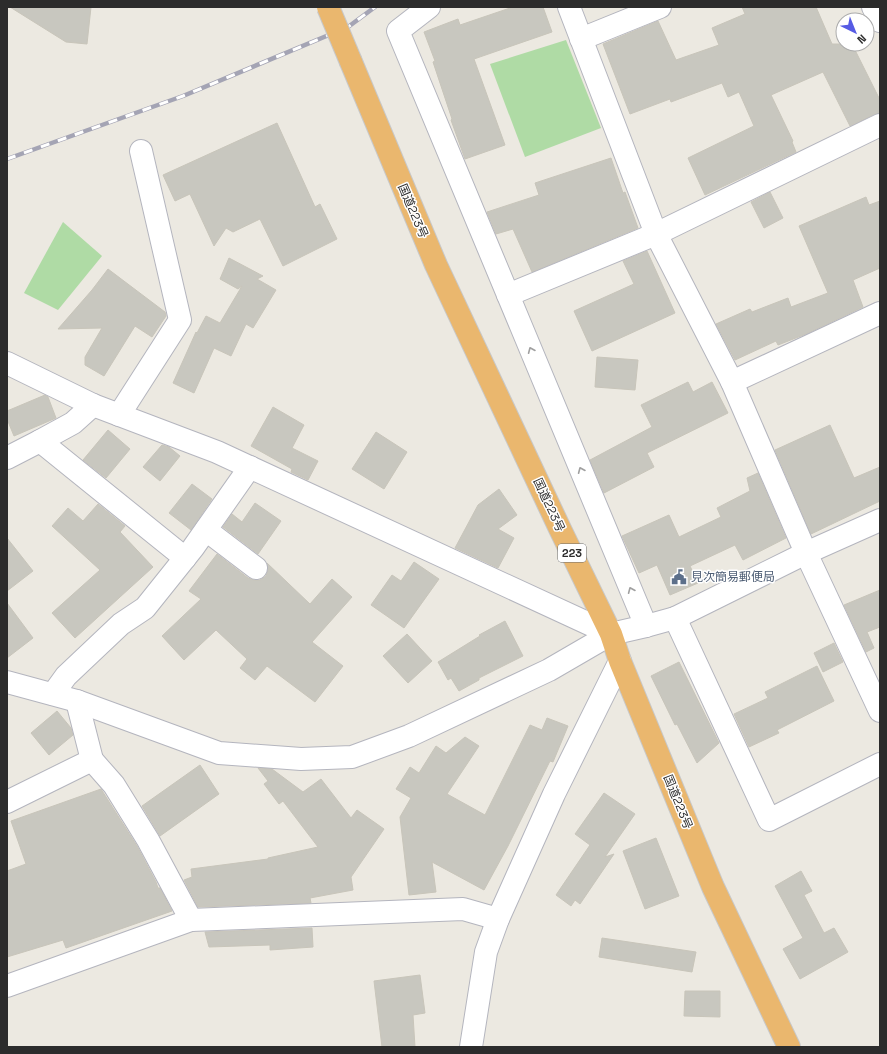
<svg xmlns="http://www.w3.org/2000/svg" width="887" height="1054" font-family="'Space Grotesk','Noto Sans JP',sans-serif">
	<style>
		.green { fill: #afdba5 }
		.building { fill: #c8c7bf; stroke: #c8c5ba }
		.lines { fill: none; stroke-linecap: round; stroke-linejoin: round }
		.street-casing { stroke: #b4b5be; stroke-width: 24 }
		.secondary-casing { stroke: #b4b5be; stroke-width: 24 }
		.highway-casing { stroke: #c8c8c8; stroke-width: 24 }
		.street { stroke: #fff; stroke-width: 22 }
		.secondary { stroke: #fff; stroke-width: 22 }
		.highway { stroke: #eab76e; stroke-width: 22 }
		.rail-casing { stroke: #a4a4b4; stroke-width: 4.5 }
		.rail { stroke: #fff; stroke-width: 3; stroke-dasharray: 9; stroke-linecap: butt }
		.highway-bridge-casing { stroke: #c8c8c8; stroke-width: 24; stroke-linecap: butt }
		.highway-bridge { stroke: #eab76e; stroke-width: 22 }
		.oneway { stroke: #a0a0a0 }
		.labels { text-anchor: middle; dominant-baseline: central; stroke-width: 3; stroke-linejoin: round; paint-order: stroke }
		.shield { fill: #fff; stroke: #6b6b6b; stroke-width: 1 }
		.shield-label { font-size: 11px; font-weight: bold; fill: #2c2c2c }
		.street-label { font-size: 12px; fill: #2c2c2c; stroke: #fff }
		.service-label { font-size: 12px; fill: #4e5e75; stroke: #fff; text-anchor: start }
	</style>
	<rect width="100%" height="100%" fill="#ece9e1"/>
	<g class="green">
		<polygon points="566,40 601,128 525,157 490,64"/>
		<polygon points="63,222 102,256 58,310 24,293"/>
	</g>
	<g class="building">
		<polygon points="10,7 91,7 87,44 66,42"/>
		<polygon points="513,7 543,7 552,32 474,59 505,145 465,159 451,120 452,119 433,62 435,61 424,32 458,19 460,25"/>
		<polygon points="742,7 816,7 832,44 852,44 880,100 880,113 875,114 850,126 823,72 771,95 793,141 792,142 796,152 705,195 688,158 754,126 739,92 728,97 722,83 671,102 670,99 630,114 603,44 658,21 676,60 719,45 712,28 745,14"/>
		<polygon points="277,123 315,207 320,204 337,239 283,266 260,219 233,232 226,228 214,246 190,194 175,201 163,175"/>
		<polygon points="611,158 623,193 625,192 638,228 532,272 513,229 496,234 487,212 539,195 535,183"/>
		<polygon points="770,192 783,218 764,228 751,202"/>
		<polygon points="866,197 869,205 880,201 880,268 853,280 863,307 806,334 778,345 776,341 735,360 716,324 750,309 752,312 788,298 791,307 828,293 799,226"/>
		<polygon points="647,251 675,313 592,351 574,311 634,284 623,261"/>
		<polygon points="229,258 263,276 257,279 276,290 253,328 246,324 231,356 214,348 194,393 173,383 196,332 197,333 206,316 220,323 242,286 238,289 220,279"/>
		<polygon points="108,269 165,312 166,316 152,337 135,326 104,376 85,365 85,357 102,328 58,329 92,290"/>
		<polygon points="597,357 638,360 635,390 595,387"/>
		<polygon points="688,382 693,392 712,382 728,413 647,453 654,467 604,493 590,460 652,427 641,405"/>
		<polygon points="45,395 48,397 56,418 14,436 7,419 7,411"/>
		<polygon points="273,407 304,425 292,448 318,461 308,480 291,472 292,469 251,446"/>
		<polygon points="830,425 854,478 880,467 880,501 811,534 775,450"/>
		<polygon points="108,430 130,449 106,478 83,460"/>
		<polygon points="376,432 407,452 384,489 352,469"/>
		<polygon points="162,445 169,447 180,456 160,481 143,467"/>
		<polygon points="758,473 786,538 743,560 735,545 690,566 698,583 670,595 657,565 639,573 622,536 669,515 679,537 721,517 717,508 750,491 747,478"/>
		<polygon points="192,484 212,499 191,530 169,513"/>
		<polygon points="499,489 517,515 498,529 514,538 498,568 455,548 478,505"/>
		<polygon points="255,503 281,521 258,554 223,527 232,514 242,522"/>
		<polygon points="98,504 125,526 120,532 153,567 75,638 52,613 100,570 52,526 68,508 83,521"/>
		<polygon points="7,538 33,571 7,591"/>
		<polygon points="217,554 248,578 254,580 260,580 266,576 268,570 267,563 310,604 332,579 352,597 312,642 343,666 315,702 267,666 255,680 240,668 247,659 216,630 184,660 162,636 201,599 189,591"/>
		<polygon points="414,562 439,579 404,628 371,605 392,575 401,581"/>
		<polygon points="880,590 880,627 867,632 874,648 866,652 844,605"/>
		<polygon points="7,603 33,638 7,658"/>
		<polygon points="505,621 523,656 479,678 479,680 459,691 451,678 448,680 438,662 480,636 479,635"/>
		<polygon points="407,634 432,661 408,683 383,656"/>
		<polygon points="834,643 843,662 823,672 814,653"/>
		<polygon points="679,662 719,743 697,763 677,724 675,725 651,676"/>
		<polygon points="817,666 834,701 777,730 779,733 749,747 734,714 768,698 765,692"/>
		<polygon points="57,711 71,728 73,735 49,755 31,733"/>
		<polygon points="547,718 568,726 553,762 550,761 508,846 484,890 432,862 436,892 409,895 400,817 411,798 396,789 410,767 419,773 436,746 446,753 465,737 479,746 447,794 485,815 530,725 542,730"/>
		<polygon points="200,765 219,794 160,836 142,806"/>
		<polygon points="258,768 272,769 303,792 321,779 351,818 357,810 384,829 351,877 353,890 310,898 311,903 198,907 184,880 192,877 191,869 268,859 268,858 318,847 283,801 279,804 264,784 268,781"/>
		<polygon points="101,789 137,846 156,882 158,888 160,888 172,911 66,948 63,940 7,957 7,871 26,864 11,821"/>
		<polygon points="604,793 635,814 605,857 614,854 580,904 575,900 571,906 556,895 590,845 575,834"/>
		<polygon points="656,838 679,896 645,909 623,851"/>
		<polygon points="801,871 812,891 804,895 824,933 834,928 848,952 800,979 783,949 803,938 775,886"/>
		<polygon points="312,928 313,947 270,950 270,945 209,947 205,932"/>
		<polygon points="602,938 696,952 692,972 599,957"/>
		<polygon points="420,975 425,1013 413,1015 415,1047 382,1047 374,981"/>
		<polygon points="685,991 720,991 720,1017 684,1016"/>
	</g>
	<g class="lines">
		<g class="street-casing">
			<g id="street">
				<polyline points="429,7 398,31 646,626"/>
				<polyline points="569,7 656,234 732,382 806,553 880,711"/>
				<polyline points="873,7 880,21"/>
				<polyline points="581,39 660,7"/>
				<polyline points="508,295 656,234 880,125"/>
				<polyline points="7,363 93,405 217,452 611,634"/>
				<polyline points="732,382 880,313"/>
				<polyline points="93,405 73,423 40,441 185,558"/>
				<polyline points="119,415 180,320 141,151"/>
				<polyline points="7,458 40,441"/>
				<polyline points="206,530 256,568"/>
				<polyline points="675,618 769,820 880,764"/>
				<polyline points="53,694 66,676 121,624 145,608 193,548 250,467"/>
				<polyline points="92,760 114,785 148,840 191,920"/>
				<polyline points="7,802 92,760 77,701"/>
				<polyline points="7,986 191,920 463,909 498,919"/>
				<polyline points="471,1047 486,952 498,919 554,794 620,661"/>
			</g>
		</g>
		<g class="secondary-casing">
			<polyline id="secondary" points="7,682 77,701 219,753 301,759 352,757 409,736 549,670 611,634 646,626 675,618 806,553 880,520"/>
		</g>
		<g class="highway-casing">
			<polyline id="highway" points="351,62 436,265 560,529 611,634 620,661 713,887 789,1047"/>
		</g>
		<use href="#street" class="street"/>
		<use href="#secondary" class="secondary"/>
		<use href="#highway" class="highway"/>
		<g class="rail-casing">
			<polyline id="rail" points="7,159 183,96 348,27 375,7"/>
		</g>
		<use href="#rail" class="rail"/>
		<g class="highway-bridge-casing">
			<polyline id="highway-bridge" points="328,7 351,62"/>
		</g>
		<use href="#highway-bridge" class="highway-bridge"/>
	</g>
	<defs><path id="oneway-chevron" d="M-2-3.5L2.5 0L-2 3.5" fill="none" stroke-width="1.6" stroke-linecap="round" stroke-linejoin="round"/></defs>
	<g class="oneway">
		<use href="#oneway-chevron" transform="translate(531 350) rotate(-113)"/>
		<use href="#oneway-chevron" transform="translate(581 470) rotate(-113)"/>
		<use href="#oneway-chevron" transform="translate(631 590) rotate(-113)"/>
	</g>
	<defs>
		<g id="civic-bare" transform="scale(1.2)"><path d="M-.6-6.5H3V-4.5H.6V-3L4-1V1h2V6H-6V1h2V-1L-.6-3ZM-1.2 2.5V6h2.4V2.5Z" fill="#5c6f8a" stroke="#fff" stroke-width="2.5" paint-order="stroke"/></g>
	</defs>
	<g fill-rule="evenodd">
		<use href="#civic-bare" x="679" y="577"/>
	</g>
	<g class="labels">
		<rect class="shield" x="558" y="544" width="28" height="18" rx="3"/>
		<g class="shield-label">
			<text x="572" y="553">223</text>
		</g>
		<g class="street-label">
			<text transform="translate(413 211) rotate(67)">国道223号</text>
			<text transform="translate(549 505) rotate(65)">国道223号</text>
			<text transform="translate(678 802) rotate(68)">国道223号</text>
		</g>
		<g class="service-label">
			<text x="691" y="577">見次簡易郵便局</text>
		</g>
	</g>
	<rect width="887" height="1054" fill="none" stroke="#2c2c2c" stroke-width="16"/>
	<g transform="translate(855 32) rotate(137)"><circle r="19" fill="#ffffff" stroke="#ababab"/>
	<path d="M0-3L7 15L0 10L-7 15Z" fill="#565be4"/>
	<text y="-6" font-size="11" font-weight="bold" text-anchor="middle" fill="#2c2c2c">N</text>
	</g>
</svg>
